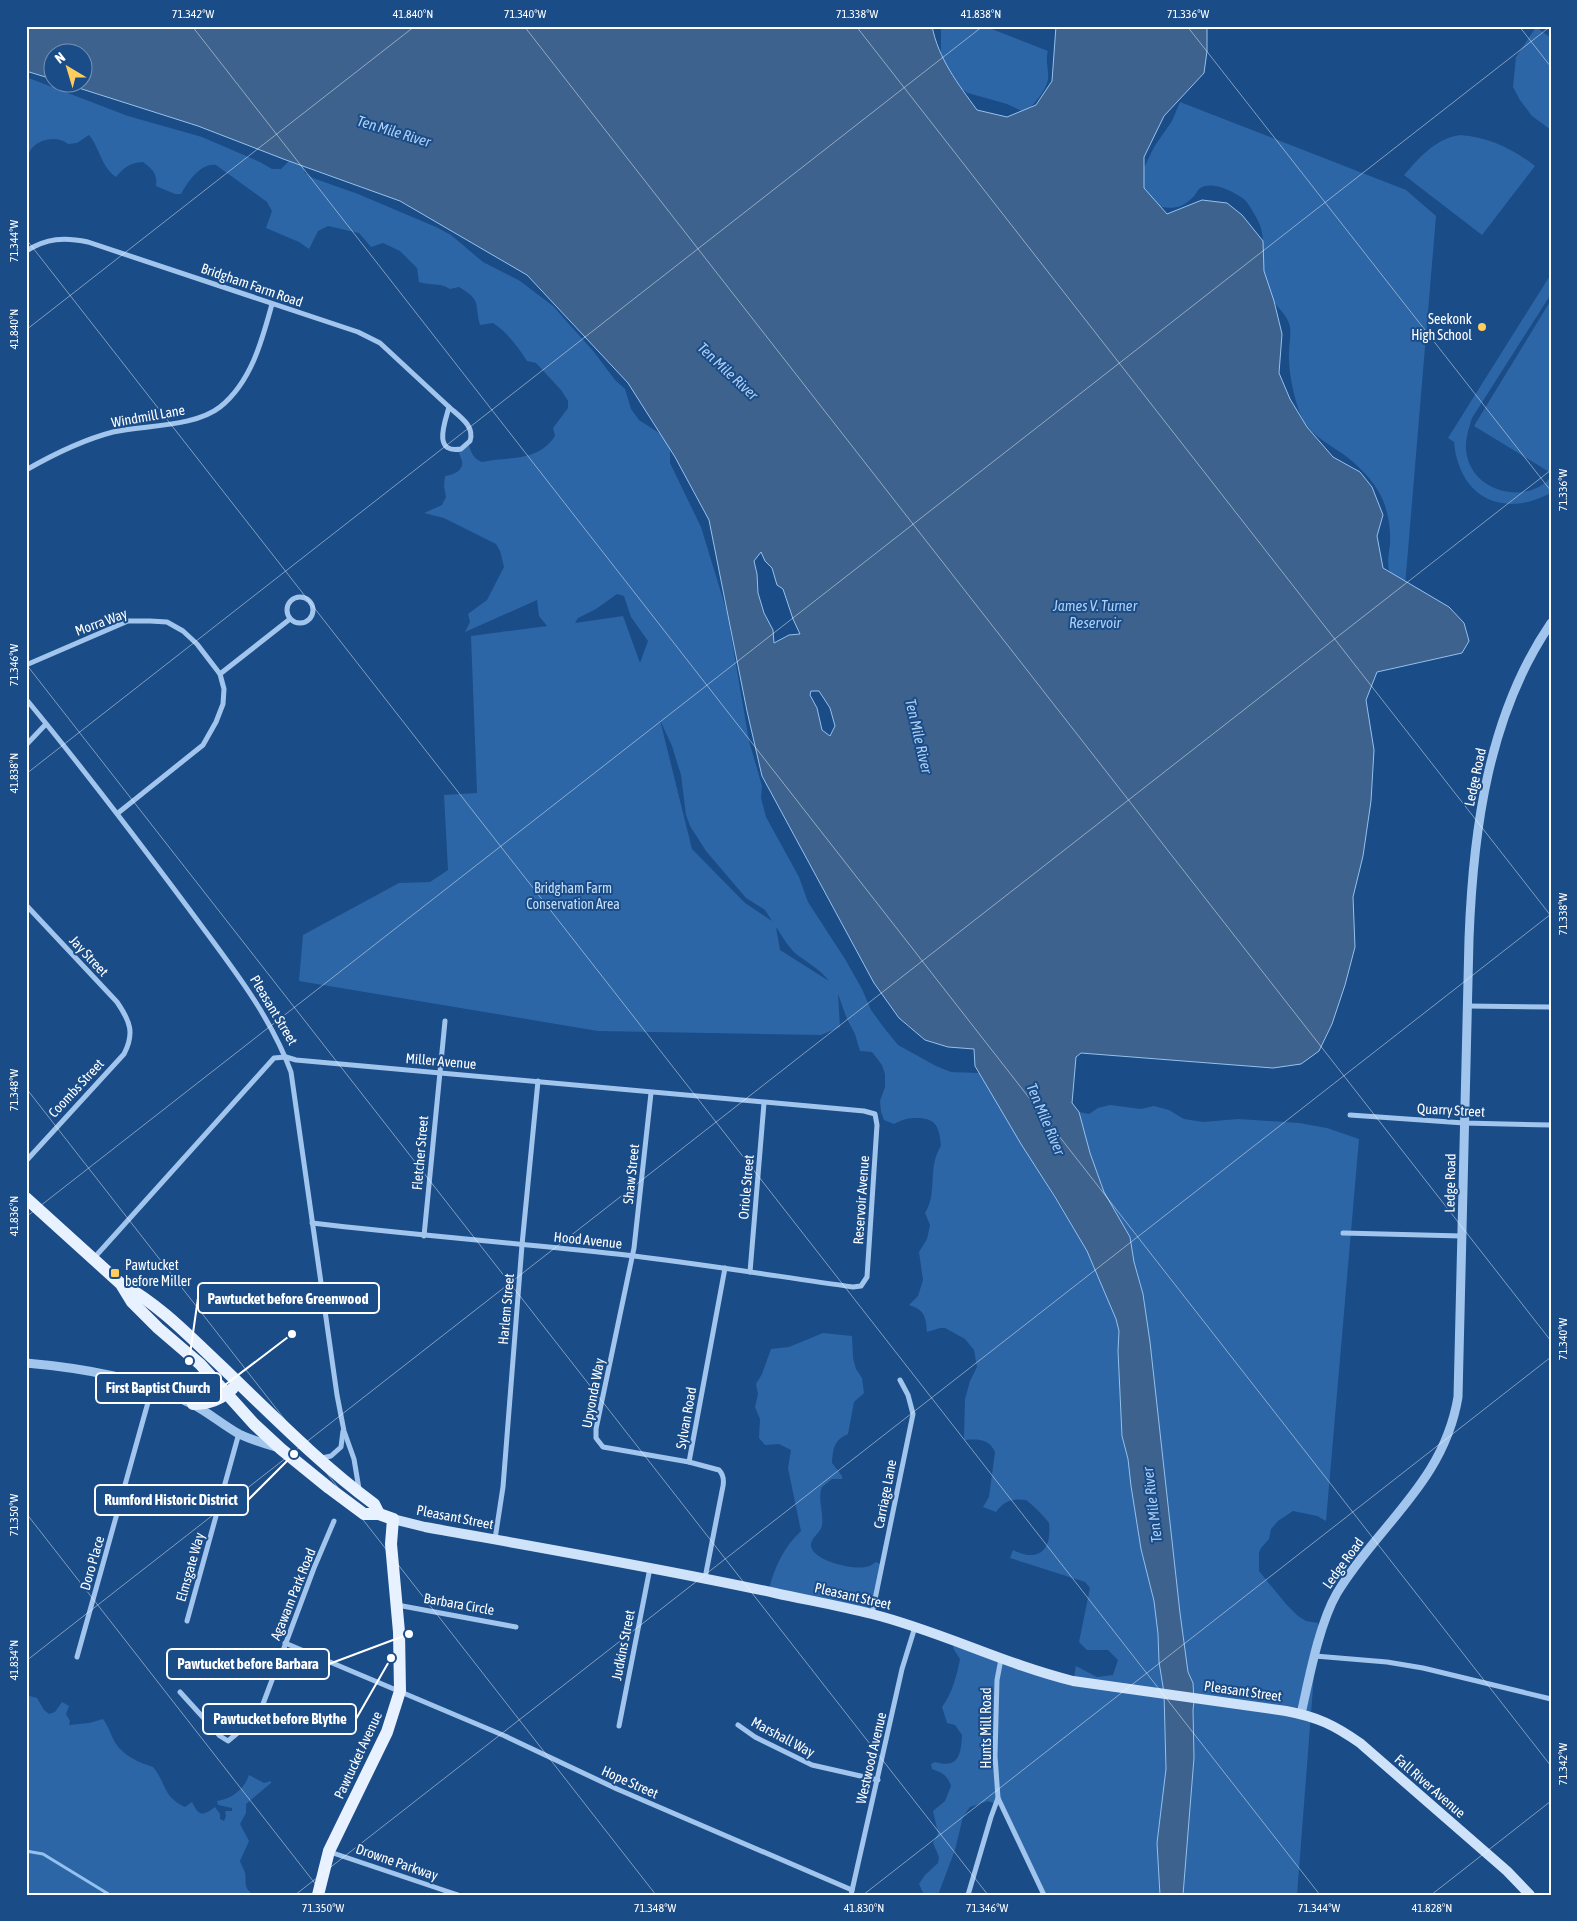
<svg xmlns="http://www.w3.org/2000/svg" width="1577" height="1921" font-family="'Asap Condensed',sans-serif">
	<style>
		.green { fill: #2c66a6; fill-rule: evenodd }
		.water { fill: #3d628e; stroke: #95c1ef; fill-rule: evenodd }
		.lines { fill: none; stroke-linecap: round; stroke-linejoin: round }
		.stream { stroke: #95c1ef; stroke-width: 3 }
		.minor { stroke: #a2c5ed; stroke-width: 5 }
		.tertiary { stroke: #a2c5ed; stroke-width: 9 }
		.secondary { stroke: #cee2f9; stroke-width: 10 }
		.primary { stroke: #e8f1ff; stroke-width: 12 }
		.ticks { fill: none; stroke: #fff; stroke-width: 1; stroke-opacity: 0.45 }
		.poi-dot { fill: #ffcd5e; stroke: #1a4c88; stroke-width: 2 }
		.labels { text-anchor: middle; dominant-baseline: central; stroke-width: 4; stroke-linejoin: round; paint-order: stroke }
		.street-label { font-size: 14px; fill: #fff; stroke: #1a4c88 }
		.poi-label { font-size: 14px; fill: #fff; stroke: #1a4c88; text-anchor: end }
		.park-label { font-size: 14px; fill: #c7dff9; stroke: #1a4c88 }
		.water-label { font-size: 15px; font-style: italic; fill: #adcff4; stroke: #1a4c88 }
		.leader { fill: none; stroke: #fff; stroke-width: 2 }
		.callout-dot { fill: #fff; stroke: #1a4c88; stroke-width: 2 }
		.callout { fill: #1a4c88; stroke: #fff; stroke-width: 2 }
		.callout-label { font-size: 15px; text-anchor: middle; font-weight: bold; fill: #fff }
		.neatline { fill: none; stroke: #fff; stroke-width: 2 }
		.ticks-label { font-size: 12px; text-anchor: middle; fill: #fff }
	</style>
	<rect width="100%" height="100%" fill="#1a4c88"/>
	<g class="green">
		<path d="M 939,26 L 984,26 L 1048,51 C 1045,61 1049,69 1048,79 C 1047,89 1033,107 1024,112 L 1007,104 L 968,93 L 953,84 L 941,57 L 941,29 Z"/>
		<polygon points="1536,27 1551,38 1551,130 1532,116 1520,100 1513,87 1516,57"/>
		<path d="M 26,77 L 128,116 L 202,137 L 260,162 L 272,169 L 281,169 L 291,159 L 302,163 L 305,173 L 313,178 L 358,194 L 436,227 L 451,235 L 483,262 L 520,281 L 553,306 L 594,352 L 615,380 L 625,389 L 631,409 L 639,420 L 659,433 L 670,443 L 670,463 L 701,527 L 727,612 L 749,741 L 762,786 L 761,798 L 766,817 L 799,877 L 808,902 L 845,959 L 862,989 L 871,1010 L 885,1029 L 898,1045 L 936,1066 L 951,1072 L 979,1073 L 1087,1251 L 1116,1319 L 1119,1331 L 1118,1351 L 1122,1436 L 1128,1459 L 1131,1486 L 1141,1549 L 1154,1601 L 1158,1634 L 1159,1662 L 1164,1693 L 1166,1769 L 1157,1843 L 1160,1895 L 1043,1895 L 1000,1805 L 988,1801 L 970,1807 L 963,1817 L 955,1850 L 938,1895 L 924,1895 L 919,1884 L 925,1875 L 938,1863 L 939,1857 L 933,1843 L 938,1833 L 933,1811 L 945,1801 L 951,1786 C 947,1775 943,1773 932,1769 L 931,1764 L 935,1762 C 959,1769 961,1754 962,1735 L 955,1725 L 947,1723 L 942,1707 C 952,1694 957,1675 960,1659 L 953,1648 L 955,1642 L 1073,1682 L 1076,1666 L 1097,1677 L 1113,1675 L 1118,1660 L 1108,1650 L 1087,1650 L 1079,1642 L 1089,1593 L 1090,1588 L 1085,1582 L 1010,1558 L 1013,1550 C 1039,1563 1052,1550 1049,1523 C 1044,1516 1033,1505 1026,1500 C 1012,1498 1004,1501 996,1512 L 983,1507 L 989,1497 L 995,1452 C 989,1439 979,1439 965,1440 L 964,1438 L 965,1399 L 970,1381 L 977,1367 L 974,1350 L 965,1339 L 945,1328 L 940,1328 L 927,1332 C 926,1317 925,1310 909,1305 L 918,1296 L 923,1280 L 919,1252 L 927,1239 L 930,1225 L 925,1213 C 938,1194 927,1167 941,1146 C 939,1127 937,1118 916,1118 C 907,1118 902,1120 894,1124 L 884,1120 L 881,1112 L 880,1101 L 885,1087 L 885,1074 L 882,1065 L 872,1052 L 860,1051 L 855,1034 L 847,1019 L 838,994 L 840,1027 L 821,1035 L 598,1031 L 299,981 L 303,935 L 399,883 L 430,882 L 448,870 L 444,795 L 477,793 L 471,636 L 547,626 L 539,616 L 537,600 L 465,632 L 470,622 L 468,614 L 487,600 L 504,567 L 500,551 L 496,544 L 444,518 L 424,513 L 442,505 L 446,497 L 444,486 L 445,476 C 453,475 464,471 462,461 C 461,456 458,453 458,449 L 469,445 C 471,453 474,459 482,462 C 509,456 537,463 555,436 L 553,428 L 568,408 L 568,401 L 561,390 L 536,363 L 527,361 C 518,347 507,332 493,323 L 480,325 C 474,302 482,301 459,287 L 450,289 C 438,282 432,286 419,282 L 417,268 L 400,251 L 383,243 L 371,247 L 359,233 L 328,226 L 318,231 L 309,249 L 299,242 L 266,228 L 272,211 L 267,202 L 216,165 C 200,163 188,182 181,194 L 175,194 L 156,186 C 158,174 152,169 143,162 C 129,163 125,167 116,177 C 101,167 100,148 89,135 L 77,143 L 68,144 C 59,136 42,138 33,147 C 30,150 28,155 26,158 ZM 617,594 L 624,596 L 631,617 L 648,641 L 640,663 L 623,616 L 575,623 L 578,618 L 596,609 ZM 660,720 L 672,746 L 681,775 L 686,815 L 690,826 L 706,851 L 746,898 L 765,910 L 772,921 L 745,903 L 692,849 ZM 776,927 C 782,936 787,945 795,953 C 806,962 820,969 829,981 L 780,950 Z"/>
		<path d="M 1180,102 L 1406,190 L 1436,216 L 1405,586 C 1398,582 1392,578 1389,570 C 1387,562 1389,552 1390,544 C 1391,529 1388,510 1381,496 C 1373,480 1357,464 1343,454 C 1330,445 1318,439 1307,426 C 1296,412 1288,372 1289,353 C 1289,345 1291,336 1290,327 C 1288,314 1275,307 1270,295 C 1267,289 1265,280 1264,274 C 1260,248 1269,236 1253,212 C 1250,206 1246,200 1241,197 C 1231,190 1209,180 1199,189 C 1196,192 1195,196 1192,198 C 1180,211 1165,209 1150,204 L 1141,181 L 1142,172 L 1154,147 L 1172,121 Z"/>
		<path d="M 1460,135 C 1489,137 1513,149 1535,166 L 1482,235 L 1404,175 C 1421,156 1435,139 1460,135 Z"/>
		<path d="M 1551,274 L 1551,294 L 1472,418 C 1468,431 1464,443 1467,456 C 1475,493 1527,505 1551,477 L 1551,493 C 1502,519 1459,497 1454,442 L 1448,438 Z"/>
		<polygon points="1551,300 1551,473 1474,426"/>
		<polygon points="1110,1105 1141,1109 1154,1106 1169,1110 1184,1119 1203,1122 1238,1119 1299,1123 1327,1128 1359,1139 1326,1521 1317,1516 1293,1511 1278,1521 1271,1529 1269,1539 1261,1548 1259,1553 1259,1571 1286,1604 1298,1616 1306,1621 1318,1623 1297,1895 1183,1895 1194,1758 1193,1710 1194,1701 1193,1683 1188,1672 1180,1613 1150,1342 1143,1294 1134,1262 1130,1237 1104,1192 1090,1153 1079,1112 1089,1114 1098,1108"/>
		<path d="M 823,1333 L 852,1336 L 853,1358 L 856,1369 L 862,1378 L 864,1393 L 854,1402 L 848,1434 C 834,1440 833,1449 832,1463 L 842,1476 L 842,1479 L 832,1479 L 822,1487 C 817,1500 824,1512 822,1525 C 821,1534 807,1539 812,1549 C 817,1561 853,1570 865,1567 C 869,1567 873,1564 876,1562 L 884,1566 L 874,1613 L 769,1589 C 775,1566 784,1547 801,1531 L 788,1468 L 791,1450 L 779,1444 L 765,1445 L 759,1438 L 760,1419 L 755,1407 L 758,1394 L 756,1384 L 762,1374 L 771,1349 L 789,1347 Z"/>
		<path d="M 26,1695 L 37,1698 L 44,1710 L 49,1714 L 55,1712 L 62,1702 L 69,1706 L 66,1714 L 70,1721 L 69,1725 L 89,1723 L 103,1719 C 109,1727 111,1736 116,1744 C 124,1756 140,1763 153,1767 C 167,1784 162,1796 185,1807 L 192,1802 C 199,1817 203,1816 215,1807 L 220,1814 L 220,1819 L 224,1821 L 226,1816 L 225,1811 L 232,1811 L 232,1808 L 218,1805 L 217,1801 C 231,1799 244,1790 249,1775 L 264,1783 L 271,1781 L 271,1783 L 246,1804 L 246,1813 L 240,1824 L 249,1841 L 240,1861 C 241,1865 244,1869 245,1873 C 247,1883 242,1888 255,1895 L 26,1895 Z"/>
	</g>
	<path class="water" d="M 26,26 L 932,26 C 938,58 958,84 977,110 L 1007,117 L 1036,105 L 1052,81 L 1056,26 L 1207,26 L 1207,51 L 1204,73 L 1164,116 L 1144,157 L 1144,188 L 1167,214 L 1202,200 L 1227,203 L 1242,215 L 1263,241 L 1264,271 L 1274,301 L 1282,334 L 1279,373 L 1290,399 L 1307,427 L 1333,457 L 1360,472 L 1372,487 L 1383,515 L 1377,536 L 1383,568 L 1449,607 L 1464,623 L 1469,641 L 1462,653 L 1377,672 L 1366,700 L 1374,750 L 1371,801 L 1363,856 L 1353,897 L 1355,947 L 1345,985 L 1332,1024 L 1319,1051 L 1301,1064 L 1273,1068 L 1081,1053 L 1076,1057 L 1072,1103 L 1079,1112 L 1090,1153 L 1104,1192 L 1130,1237 L 1134,1262 L 1143,1294 L 1150,1342 L 1180,1613 L 1188,1672 L 1193,1683 L 1194,1701 L 1193,1710 L 1194,1758 L 1183,1895 L 1160,1895 L 1157,1843 L 1166,1769 L 1164,1693 L 1159,1662 L 1158,1634 L 1154,1601 L 1141,1549 L 1131,1486 L 1128,1459 L 1122,1436 L 1118,1351 L 1119,1331 L 1116,1319 L 1087,1251 L 1055,1197 L 1021,1144 L 975,1066 L 974,1049 L 948,1047 L 925,1040 L 899,1018 L 874,983 L 762,776 L 747,711 L 709,520 L 675,457 L 628,383 L 527,275 L 400,201 L 286,160 L 198,126 L 63,83 L 82,82 L 82,52 L 52,52 L 52,79 L 26,71 ZM 761,552 L 765,561 L 772,568 L 777,585 L 783,589 L 793,619 L 800,634 L 789,635 L 774,643 L 773,630 L 764,613 L 758,593 L 757,574 L 754,561 ZM 811,691 L 819,691 L 830,708 L 835,726 L 830,736 L 822,730 L 817,708 L 810,695 Z"/>
	<g class="lines">
		<polyline class="stream" points="26,1851 43,1854 110,1895"/>
		<g class="minor">
			<path d="M 26,251 C 47,238 64,237 88,242 L 358,332 L 380,343 L 449,407"/>
			<path d="M 449,407 C 460,417 475,426 470,441 L 461,449 C 432,454 445,422 449,407 Z"/>
			<path d="M 26,470 C 54,454 82,440 113,432 C 144,425 195,427 220,407 C 251,382 262,341 272,304"/>
			<circle cx="300" cy="610" r="13"/>
			<polyline points="26,665 128,621 150,621 167,622 183,631 197,644 220,674 224,689 223,704 216,722 203,745 118,813"/>
			<polyline points="220,674 290,619"/>
			<path d="M 26,699 C 83,768 136,838 189,909 C 227,961 269,1012 291,1072 L 337,1395 L 344,1431 L 354,1459 L 359,1489"/>
			<polyline points="26,745 46,724"/>
			<path d="M 26,905 L 117,1002 C 130,1021 135,1033 124,1054 L 26,1161"/>
			<polyline points="1467,1006 1551,1007"/>
			<path d="M 651,1093 L 634,1248 L 596,1429 L 596,1438 L 603,1447 L 689,1462 L 719,1470 C 724,1475 724,1480 723,1486 L 705,1578"/>
			<polyline points="1350,1115 1464,1123 1551,1125"/>
			<polyline points="1343,1233 1462,1236"/>
			<polyline points="424,1236 445,1021"/>
			<path d="M 94,1258 L 274,1058 L 286,1057 L 296,1060 L 864,1111 L 875,1114 L 877,1125 L 867,1277 L 861,1286 L 853,1287 C 775,1276 696,1263 617,1254 C 516,1243 414,1235 312,1223"/>
			<polyline points="750,1272 764,1103"/>
			<polyline points="322,1458 331,1456 341,1447 343,1431"/>
			<polyline points="689,1462 725,1268"/>
			<polyline points="495,1539 503,1487 522,1245 538,1081"/>
			<polyline points="397,1605 516,1627"/>
			<polyline points="872,1614 913,1414 908,1395 900,1380"/>
			<polyline points="187,1621 239,1433"/>
			<polyline points="285,1643 505,1736 617,1789 852,1890"/>
			<polyline points="1315,1656 1387,1662 1423,1668 1551,1699"/>
			<polyline points="77,1657 152,1388"/>
			<polyline points="1001,1659 997,1680 995,1756 998,1798 1044,1895"/>
			<polyline points="180,1692 220,1736 228,1741 253,1720 263,1704 314,1568 334,1521"/>
			<polyline points="738,1725 755,1737 812,1765 878,1780"/>
			<polyline points="619,1726 650,1568"/>
			<polyline points="330,1852 458,1895"/>
			<polyline points="851,1895 902,1669 915,1627"/>
			<polyline points="968,1895 991,1817 998,1798"/>
		</g>
		<g class="tertiary">
			<path d="M 26,1363 C 83,1368 143,1378 194,1405 C 209,1413 223,1425 239,1434 C 252,1440 265,1444 279,1448"/>
			<path d="M 1301,1714 C 1309,1679 1319,1624 1337,1593 C 1378,1525 1444,1482 1458,1397 L 1469,939 C 1473,831 1488,715 1551,623"/>
		</g>
		<path class="secondary" d="M 393,1519 L 425,1527 C 542,1548 659,1568 775,1593 C 807,1600 840,1606 872,1614 C 940,1631 1004,1664 1073,1681 L 1286,1711 C 1318,1717 1334,1725 1360,1743 L 1507,1871 L 1530,1895"/>
		<g class="primary">
			<polyline points="26,1198 121,1284 132,1302 158,1328 200,1364 254,1424 281,1449 329,1488 364,1514 379,1514 393,1519 391,1544 399,1632 400,1691 387,1732 329,1851 318,1895"/>
			<path d="M 123,1285 C 160,1305 191,1338 222,1367 C 271,1414 320,1464 374,1504 L 379,1514"/>
			<path d="M 193,1404 C 209,1404 222,1399 233,1388"/>
		</g>
	</g>
	<path class="ticks" d="M 192,26 L 1551,1766M 524,26 L 1551,1341M 856,26 L 1551,916M 1187,26 L 1551,491M 1519,26 L 1551,67M 26,239 L 1320,1895M 26,330 L 415,26M 26,664 L 988,1895M 26,774 L 983,26M 26,1088 L 656,1895M 26,1217 L 1551,26M 26,1513 L 324,1895M 26,1661 L 1551,470M 295,1895 L 1551,914M 863,1895 L 1551,1357M 1431,1895 L 1551,1801"/>
	<g class="poi-dot">
		<circle cx="1482" cy="327" r="5"/>
		<rect x="110" y="1268" width="10" height="10" rx="2.5"/>
	</g>
	<g class="labels">
		<g class="street-label">
			<text transform="translate(252 285) rotate(19)">Bridgham Farm Road</text>
			<text transform="translate(148 416) rotate(-10)">Windmill Lane</text>
			<text transform="translate(101 622) rotate(-20)">Morra Way</text>
			<text transform="translate(1475 777) rotate(-78)">Ledge Road</text>
			<text transform="translate(89 956) rotate(47)">Jay Street</text>
			<text transform="translate(274 1010) rotate(59)">Pleasant Street</text>
			<text transform="translate(441 1061) rotate(5)">Miller Avenue</text>
			<text transform="translate(76 1088) rotate(-47)">Coombs Street</text>
			<text transform="translate(1451 1110) rotate(3)">Quarry Street</text>
			<text transform="translate(420 1153) rotate(-85)">Fletcher Street</text>
			<text transform="translate(631 1174) rotate(-84)">Shaw Street</text>
			<text transform="translate(1450 1183) rotate(-89)">Ledge Road</text>
			<text transform="translate(746 1187) rotate(-85)">Oriole Street</text>
			<text transform="translate(861 1200) rotate(-86)">Reservoir Avenue</text>
			<text transform="translate(588 1240) rotate(6)">Hood Avenue</text>
			<text transform="translate(506 1309) rotate(-85)">Harlem Street</text>
			<text transform="translate(593 1393) rotate(-79)">Upyonda Way</text>
			<text transform="translate(686 1418) rotate(-80)">Sylvan Road</text>
			<text transform="translate(885 1494) rotate(-79)">Carriage Lane</text>
			<text transform="translate(455 1517) rotate(11)">Pleasant Street</text>
			<text transform="translate(92 1563) rotate(-74)">Doro Place</text>
			<text transform="translate(1343 1563) rotate(-54)">Ledge Road</text>
			<text transform="translate(190 1567) rotate(-74)">Elmsgate Way</text>
			<text transform="translate(293 1594) rotate(-68)">Agawam Park Road</text>
			<text transform="translate(853 1596) rotate(13)">Pleasant Street</text>
			<text transform="translate(459 1604) rotate(10)">Barbara Circle</text>
			<text transform="translate(623 1645) rotate(-79)">Judkins Street</text>
			<text transform="translate(1243 1691) rotate(8)">Pleasant Street</text>
			<text transform="translate(986 1728) rotate(-90)">Hunts Mill Road</text>
			<text transform="translate(783 1737) rotate(28)">Marshall Way</text>
			<text transform="translate(358 1755) rotate(-65)">Pawtucket Avenue</text>
			<text transform="translate(871 1758) rotate(-77)">Westwood Avenue</text>
			<text transform="translate(630 1782) rotate(24)">Hope Street</text>
			<text transform="translate(1430 1786) rotate(41)">Fall River Avenue</text>
			<text transform="translate(397 1862) rotate(19)">Drowne Parkway</text>
		</g>
		<g class="poi-label">
			<text x="1472" y="319">Seekonk<tspan x="1472" dy="16">High School</tspan></text>
			<text x="125" y="1265" text-anchor="start">Pawtucket<tspan x="125" dy="16">before Miller</tspan></text>
		</g>
		<g class="park-label">
			<text x="573" y="888">Bridgham Farm<tspan x="573" dy="16">Conservation Area</tspan></text>
		</g>
		<g class="water-label">
			<text transform="translate(394 131) rotate(17)">Ten Mile River</text>
			<text transform="translate(728 371) rotate(43)">Ten Mile River</text>
			<text x="1095" y="605">James V. Turner<tspan x="1095" dy="17">Reservoir</tspan></text>
			<text transform="translate(919 736) rotate(77)">Ten Mile River</text>
			<text transform="translate(1046 1119) rotate(67)">Ten Mile River</text>
			<text transform="translate(1152 1505) rotate(-97)">Ten Mile River</text>
		</g>
	</g>
	<path class="leader" d="M189 1361L198 1298M292 1334L221 1388M294 1454L248 1500M409 1634L329 1664M391 1658L356 1719"/>
	<g class="callout-dot">
		<circle cx="189" cy="1361" r="5"/>
		<circle cx="292" cy="1334" r="5"/>
		<circle cx="294" cy="1454" r="5"/>
		<circle cx="409" cy="1634" r="5"/>
		<circle cx="391" cy="1658" r="5"/>
	</g>
	<g class="callout">
		<rect x="198" y="1283" width="181" height="30" rx="5"/>
		<rect x="96" y="1373" width="125" height="30" rx="5"/>
		<rect x="95" y="1485" width="153" height="30" rx="5"/>
		<rect x="167" y="1649" width="162" height="30" rx="5"/>
		<rect x="203" y="1704" width="153" height="30" rx="5"/>
	</g>
	<g class="callout-label">
		<text x="288" y="1304">Pawtucket before Greenwood</text>
		<text x="158" y="1393">First Baptist Church</text>
		<text x="171" y="1505">Rumford Historic District</text>
		<text x="248" y="1669">Pawtucket before Barbara</text>
		<text x="280" y="1724">Pawtucket before Blythe</text>
	</g>
	<rect width="1577" height="1921" fill="none" stroke="#1a4c88" stroke-width="55"/>
	<g transform="translate(68 68) rotate(322)"><circle r="24" fill="#1a4c88" stroke="#7694b8"/>
	<path d="M0-4L9 19L0 12L-9 19Z" fill="#ffcd5e"/>
	<text y="-8" font-size="14" font-weight="bold" text-anchor="middle" fill="#ffffff">N</text>
	</g>
	<rect x="28" y="28" width="1522" height="1866" class="neatline"/>
	<g class="ticks-label">
		<text x="193" y="18">71.342°W</text>
		<text x="413" y="18">41.840°N</text>
		<text x="525" y="18">71.340°W</text>
		<text x="857" y="18">71.338°W</text>
		<text x="981" y="18">41.838°N</text>
		<text x="1188" y="18">71.336°W</text>
		<text transform="translate(14 241) rotate(-90)" y="4">71.344°W</text>
		<text transform="translate(14 329) rotate(-90)" y="4">41.840°N</text>
		<text transform="translate(1563 490) rotate(-90)" y="4">71.336°W</text>
		<text transform="translate(14 665) rotate(-90)" y="4">71.346°W</text>
		<text transform="translate(14 773) rotate(-90)" y="4">41.838°N</text>
		<text transform="translate(1563 914) rotate(-90)" y="4">71.338°W</text>
		<text transform="translate(14 1090) rotate(-90)" y="4">71.348°W</text>
		<text transform="translate(14 1216) rotate(-90)" y="4">41.836°N</text>
		<text transform="translate(1563 1339) rotate(-90)" y="4">71.340°W</text>
		<text transform="translate(14 1515) rotate(-90)" y="4">71.350°W</text>
		<text transform="translate(14 1660) rotate(-90)" y="4">41.834°N</text>
		<text transform="translate(1563 1764) rotate(-90)" y="4">71.342°W</text>
		<text x="323" y="1912">71.350°W</text>
		<text x="655" y="1912">71.348°W</text>
		<text x="864" y="1912">41.830°N</text>
		<text x="987" y="1912">71.346°W</text>
		<text x="1319" y="1912">71.344°W</text>
		<text x="1432" y="1912">41.828°N</text>
	</g>
</svg>
